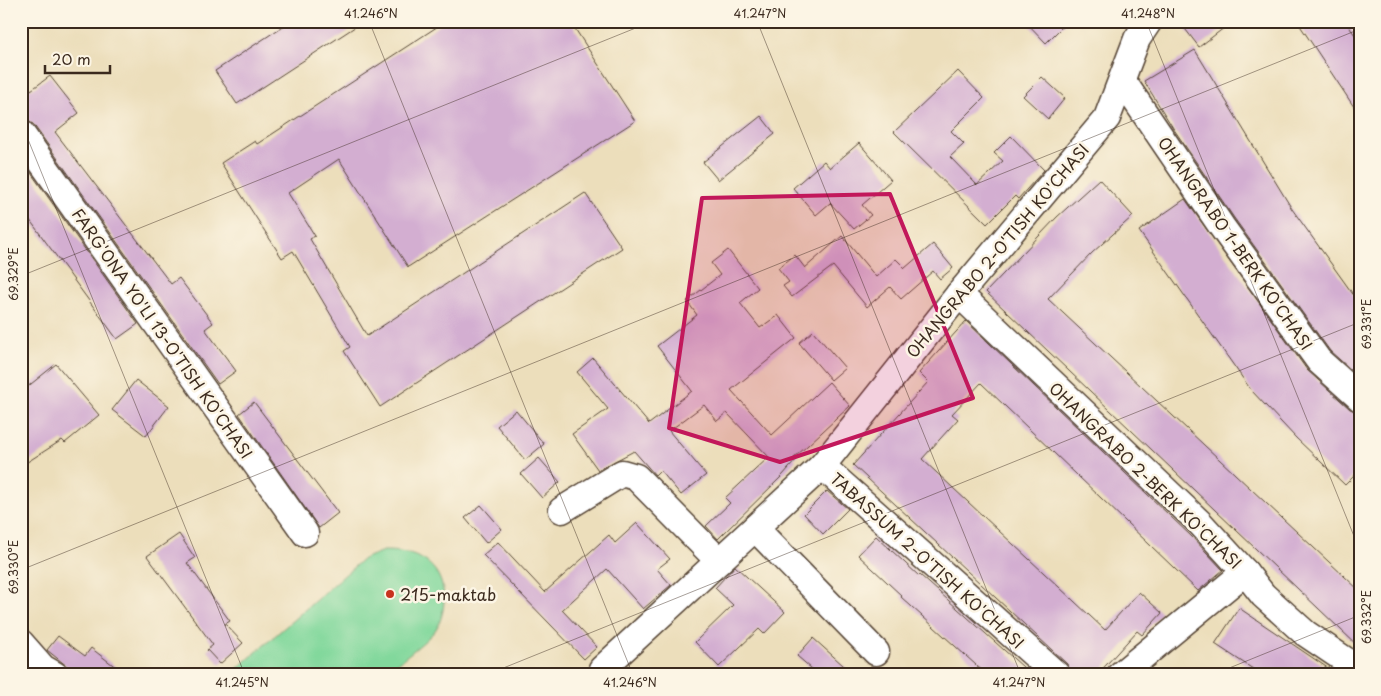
<svg xmlns="http://www.w3.org/2000/svg" width="1381" height="696" font-family="'Playpen Sans',sans-serif">
	<style>
		.green { fill: #82d89c; stroke: #5e815d }
		.building { fill: #d3aed1 }
		.lines { fill: none; stroke-linecap: round; stroke-linejoin: round }
		.street-casing { stroke: #564536; stroke-width: 29 }
		.street { stroke: #fff; stroke-width: 26 }
		.marked { fill: #c2185b; fill-opacity: 0.2; stroke: #c2185b; stroke-width: 4; stroke-linejoin: round }
		.ticks { fill: none; stroke: #3b2a1e; stroke-width: 1; stroke-opacity: 0.45 }
		.poi-dot { fill: #c8321e; stroke: #fcf5e5; stroke-width: 2 }
		.labels { text-anchor: middle; dominant-baseline: central; stroke-width: 5; stroke-linejoin: round; paint-order: stroke }
		.street-label { font-size: 16px; fill: #3b2a1e; stroke: #fcf5e5 }
		.poi-label { font-size: 16px; fill: #3b2a1e; stroke: #fcf5e5; text-anchor: start }
		.neatline { fill: none; stroke: #3b2a1e; stroke-width: 2 }
		.ticks-label { font-size: 12px; text-anchor: middle; fill: #3b2a1e }
	</style>
	<rect width="100%" height="100%" fill="#fcf5e5"/>
	<filter id="ink" filterUnits="userSpaceOnUse"><feTurbulence type="fractalNoise" baseFrequency=".02" numOctaves="2"/><feDisplacementMap in="SourceGraphic" scale="10" xChannelSelector="R" yChannelSelector="G"/><feConvolveMatrix kernelMatrix="1 2 1 2 8 2 1 2 1" color-interpolation-filters="sRGB"/></filter>
	<filter id="wash" filterUnits="userSpaceOnUse"><feTurbulence type="fractalNoise" baseFrequency=".0096" numOctaves="4" result="noise"/><feDisplacementMap in="SourceGraphic" scale="20" xChannelSelector="R" yChannelSelector="G"/><feGaussianBlur stdDeviation="1.12" result="paint"/><feColorMatrix in="noise" values="0 0 0 0 0 0 0 0 0 0 0 0 0 0 0 0 0 1.4 0 .05"/><feComposite in="paint" operator="in"/></filter>
	<g filter="url(#wash)">
		<rect width="100%" height="100%" fill="#ecdebb"/>
		<path class="green" d="M 383,551 C 396,551 407,552 420,558 C 446,570 450,606 436,629 C 427,642 396,663 384,675 L 230,675 L 363,559 Z"/>
		<g id="blocks">
			<g class="building">
				<polygon points="291,21 364,21 237,104 215,71"/>
				<polygon points="446,21 570,21 635,121 408,267 339,159 288,193 315,236 310,239 367,336 585,193 622,248 380,407 344,351 350,347 293,251 282,258 221,163 255,141 257,144"/>
				<polygon points="1025,21 1068,21 1046,43"/>
				<polygon points="1179,21 1233,21 1199,47"/>
				<polygon points="1297,21 1345,21 1360,42 1360,116"/>
				<polygon points="1195,50 1292,209 1360,304 1360,378 1330,351 1234,218 1173,128 1144,81"/>
				<polygon points="958,71 984,98 951,131 964,144 950,157 977,185 1003,161 994,153 1011,136 1044,170 1018,199 1015,196 987,224 894,132"/>
				<polygon points="50,76 79,113 55,132 171,284 179,278 213,323 205,329 236,371 218,384 33,124 21,118 21,78 31,90"/>
				<polygon points="1042,77 1065,98 1048,119 1023,96"/>
				<polygon points="761,116 775,134 718,180 703,162"/>
				<polygon points="859,143 891,180 862,205 871,215 854,229 830,203 816,215 793,188 824,161 830,168"/>
				<polygon points="21,159 138,324 117,339 21,208"/>
				<polygon points="1099,179 1133,216 1092,253 1048,299 1360,591 1360,648 986,292 1057,217"/>
				<polygon points="1185,199 1307,370 1350,409 1360,413 1360,470 1345,485 1296,438 1251,390 1139,231"/>
				<polygon points="842,236 876,277 896,259 905,268 933,244 953,268 940,279 933,271 901,299 890,287 867,307 833,266 792,297 783,286 789,282 778,268 795,255 805,268"/>
				<polygon points="728,250 758,288 740,303 760,328 778,315 796,338 731,390 772,435 829,382 850,406 794,458 796,460 782,476 718,539 706,526 730,503 725,498 769,457 727,413 717,421 704,405 669,431 706,475 681,495 660,470 655,475 634,451 598,470 572,434 608,409 577,372 593,358 649,424 692,391 657,346 697,315 687,301 720,275 711,263"/>
				<polygon points="966,321 1192,537 1223,570 1198,591 981,383 952,414 958,419 922,459 1105,630 1139,592 1162,613 1142,635 1137,631 1097,675 1072,675 1067,664 853,465 928,382 919,373"/>
				<polygon points="813,331 845,368 831,380 799,343"/>
				<polygon points="56,364 99,415 65,443 62,440 21,466 21,392"/>
				<polygon points="136,380 169,406 146,436 112,410"/>
				<polygon points="254,402 338,513 319,528 239,414"/>
				<polygon points="516,410 544,444 525,460 497,426"/>
				<polygon points="539,458 560,482 542,498 521,474"/>
				<polygon points="827,491 848,509 823,534 804,514"/>
				<polygon points="481,505 502,529 486,543 465,518"/>
				<polygon points="637,523 670,559 657,569 671,585 643,609 607,569 562,610 597,647 584,659 483,555 498,542 545,592 609,535 615,543"/>
				<polygon points="179,534 195,558 187,563 230,621 225,624 243,643 220,664 207,650 213,645 147,556"/>
				<polygon points="876,536 919,576 920,575 1032,675 987,675 901,597 902,596 858,555"/>
				<polygon points="735,566 785,612 764,634 759,629 719,667 695,642 733,605 715,588"/>
				<polygon points="1239,608 1279,635 1338,675 1262,675 1215,644"/>
				<polygon points="58,636 85,656 91,648 126,675 71,675 73,672 68,667 47,650"/>
				<polygon points="813,638 854,675 819,675 797,656"/>
			</g>
		</g>
	</g>
	<g filter="url(#ink)">
		<use href="#blocks" fill-opacity="0" stroke="#564536" stroke-width="1"/>
		<g class="lines">
			<g class="street-casing">
				<g id="street">
					<polyline points="1122,80 1222,227 1319,361 1360,398"/>
					<polyline points="21,133 305,533"/>
					<polyline points="959,294 1200,523 1245,572 1263,595 1305,633 1360,670"/>
					<polyline points="822,466 1057,675"/>
					<polyline points="562,510 622,473 636,477 719,561"/>
					<polyline points="755,528 876,652"/>
					<polyline points="21,643 43,668 55,675"/>
					<polyline points="602,669 822,466 959,294 1107,118 1137,39 1149,21"/>
					<polyline points="1120,675 1245,572"/>
				</g>
			</g>
			<use href="#street" class="street"/>
		</g>
	</g>
	<path class="marked" d="M 890,194 L 973,398 L 780,462 L 669,428 L 702,198 Z"/>
	<path class="ticks" d="M 369,21 L 633,675M 757,21 L 1021,675M 1146,21 L 1360,551M 21,122 L 245,675M 21,276 L 653,21M 21,570 L 1360,29M 486,675 L 1360,322M 1212,675 L 1360,615"/>
	<circle class="poi-dot" cx="390" cy="594" r="5"/>
	<g class="labels">
		<g class="street-label">
			<text transform="translate(1236 243) rotate(55)">OHANGRABO 1-BERK KO'CHASI</text>
			<text transform="translate(997 250) rotate(-50)">OHANGRABO 2-O'TISH KO'CHASI</text>
			<text transform="translate(163 333) rotate(55)">FARG'ONA YO'LI 13-O'TISH KO'CHASI</text>
			<text transform="translate(1146 475) rotate(44)">OHANGRABO 2-BERK KO'CHASI</text>
			<text transform="translate(928 560) rotate(42)">TABASSUM 2-O'TISH KO'CHASI</text>
		</g>
		<g class="poi-label">
			<text x="400" y="594">215-maktab</text>
		</g>
	</g>
	<rect width="1381" height="696" fill="none" stroke="#fcf5e5" stroke-width="55"/>
	<path d="M45 65v8h65v-8" fill="none" stroke="#3b2a1e" stroke-width="2.5"/>
	<text x="52" y="65" font-size="15" fill="#3b2a1e" stroke="#fcf5e5" stroke-width="4" paint-order="stroke">20 m</text>
	<rect x="28" y="28" width="1326" height="640" class="neatline"/>
	<g class="ticks-label">
		<text x="371" y="18">41.246°N</text>
		<text x="760" y="18">41.247°N</text>
		<text x="1148" y="18">41.248°N</text>
		<text transform="translate(14 274) rotate(-90)" y="4">69.329°E</text>
		<text transform="translate(1367 324) rotate(-90)" y="4">69.331°E</text>
		<text transform="translate(14 567) rotate(-90)" y="4">69.330°E</text>
		<text transform="translate(1367 617) rotate(-90)" y="4">69.332°E</text>
		<text x="242" y="687">41.245°N</text>
		<text x="630" y="687">41.246°N</text>
		<text x="1019" y="687">41.247°N</text>
	</g>
</svg>
